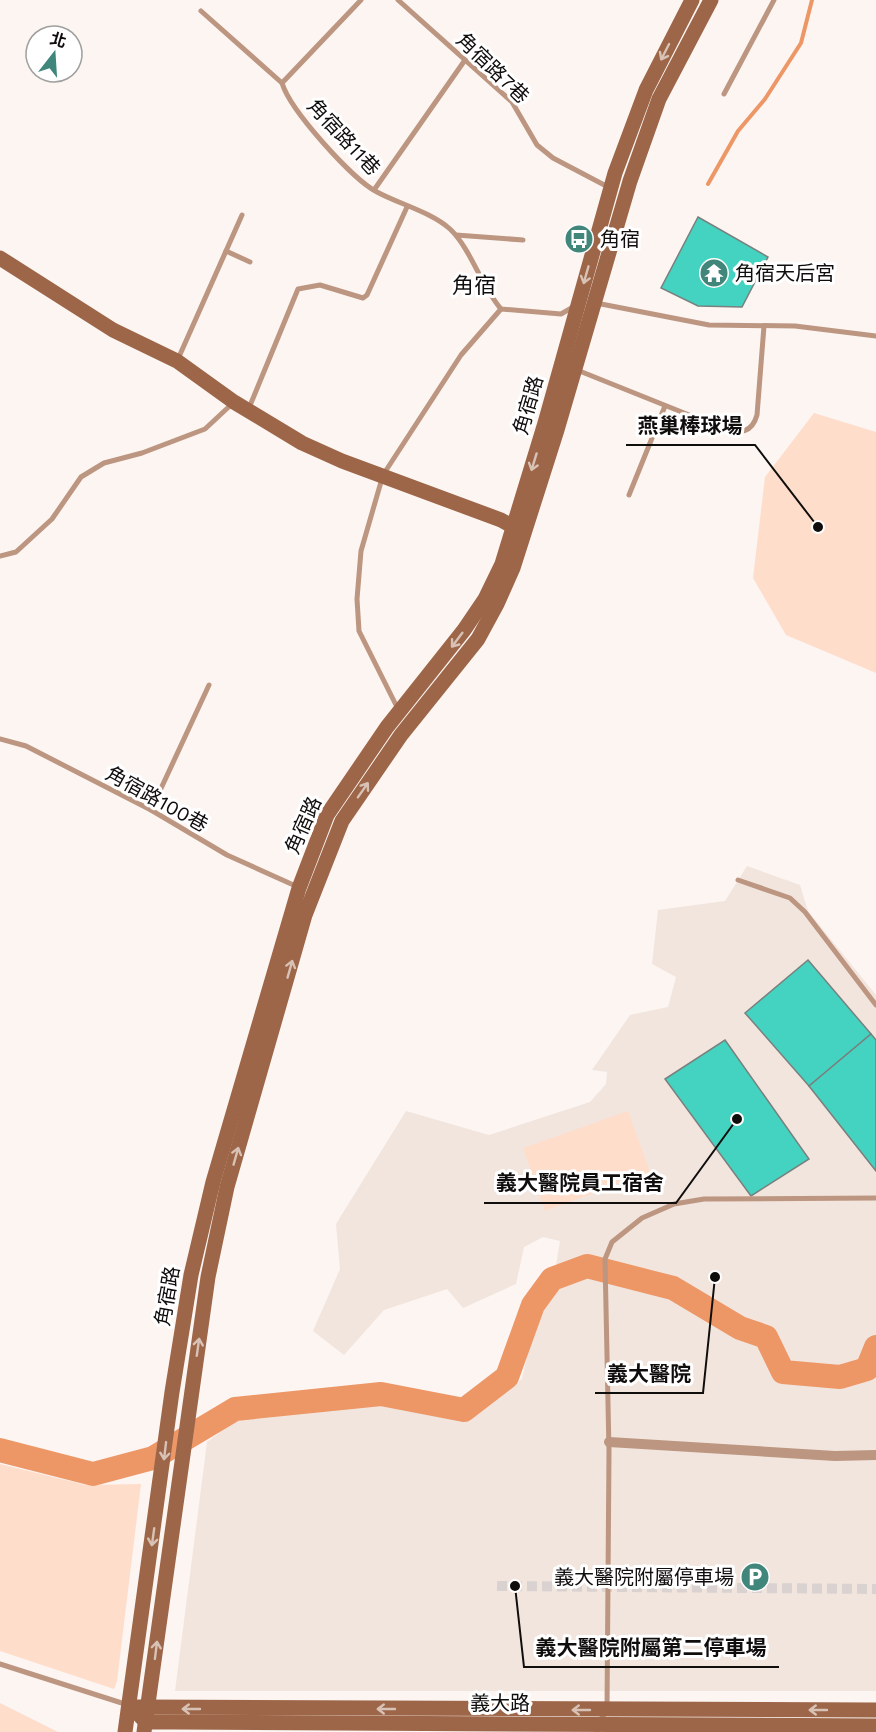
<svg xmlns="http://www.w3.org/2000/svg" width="876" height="1732" font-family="'Work Sans','Noto Sans TC',sans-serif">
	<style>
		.built { fill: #f2e5de }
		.green { fill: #ffddcb }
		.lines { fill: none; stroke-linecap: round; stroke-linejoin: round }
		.stream { stroke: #ed9666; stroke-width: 4 }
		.river { stroke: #ed9666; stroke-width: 24 }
		.building { fill: #44d3c1; stroke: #79807e; stroke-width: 1.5 }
		.street-tunnel { stroke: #d9d2d0; stroke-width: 10; stroke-dasharray: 10 5; stroke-linecap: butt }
		.lane { stroke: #bc9681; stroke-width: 5 }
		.street { stroke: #bc9681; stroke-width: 10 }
		.secondary { stroke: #9d6648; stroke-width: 15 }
		.oneway { stroke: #d8c2b6 }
		.labels { text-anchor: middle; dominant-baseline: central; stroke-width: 6; stroke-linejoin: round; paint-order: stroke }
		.street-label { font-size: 20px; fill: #100e0d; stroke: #fff }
		.poi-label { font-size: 20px; fill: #100e0d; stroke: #fff; text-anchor: start }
		.quarter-label { font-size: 22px; fill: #100e0d; stroke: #fff }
		.leader { fill: none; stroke: #100e0d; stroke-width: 2 }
		.callout-dot { fill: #100e0d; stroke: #fff; stroke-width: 2 }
		.callout-label { font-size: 21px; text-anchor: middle; font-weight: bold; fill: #100e0d; stroke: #fff; stroke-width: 6; stroke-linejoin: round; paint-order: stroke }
	</style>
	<rect width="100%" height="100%" fill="#fcf5f2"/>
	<polygon class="built" points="747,866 800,885 808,911 876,995 876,1691 175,1691 207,1442 248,1411 378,1404 461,1420 522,1379 535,1322 551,1296 560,1241 543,1237 524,1247 516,1284 463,1308 447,1289 384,1310 344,1355 313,1331 340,1269 336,1224 406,1111 489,1135 590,1102 606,1084 607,1072 592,1070 630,1015 668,1007 676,977 652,964 658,910 725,901"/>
	<g class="green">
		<polygon points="814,413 876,432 876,673 786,635 753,578 765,477"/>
		<polygon points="628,1111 650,1172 545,1211 523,1148"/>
		<polygon points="0,1464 86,1485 141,1484 117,1681 114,1689 0,1651"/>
		<polygon points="0,1703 58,1732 0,1732"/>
	</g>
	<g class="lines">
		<polyline class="stream" points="708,184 738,131 765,99 801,43 812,0"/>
		<polyline class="river" points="0,1450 93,1474 153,1458 235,1409 381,1394 464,1410 507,1377 533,1305 552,1279 587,1266 673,1288 740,1328 766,1337 783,1372 840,1377 867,1369 876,1347"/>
	</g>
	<g class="building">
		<polygon points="698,217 768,257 742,307 698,306 661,288"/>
		<polygon points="808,960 871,1034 809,1086 745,1013"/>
		<polygon points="871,1034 876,1040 876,1171 809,1086"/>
		<polygon points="725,1040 809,1159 751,1196 665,1079"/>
	</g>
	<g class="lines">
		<polyline class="street-tunnel" points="497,1586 876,1589"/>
		<g class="lane">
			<polyline points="398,0 512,102 537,145 553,158 610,188"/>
			<path d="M 201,11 L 282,83 C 290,110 352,179 377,192 C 399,204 431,212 450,229 C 471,249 481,286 501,309 L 561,314 L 575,306"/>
			<polyline points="282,83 361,0"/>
			<polyline points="724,94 774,0"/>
			<polyline points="374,190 465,60"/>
			<polyline points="456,235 523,240"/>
			<polyline points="226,251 250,262"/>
			<polyline points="596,303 709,325 795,326 876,336"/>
			<polyline points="178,359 242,215"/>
			<path d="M 577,370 L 724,429 C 740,434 752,433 757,415 L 764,326"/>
			<polyline points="249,408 298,289 320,285 363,298 367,295 407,207"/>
			<polyline points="629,495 665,406"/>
			<polyline points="0,556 16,552 52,519 81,477 104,463 142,453 205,429 234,402"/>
			<polyline points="398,709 359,631 357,599 361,551 383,475 461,355 501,309"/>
			<polyline points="0,739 26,746 151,810 227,855 298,887"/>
			<polyline points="151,810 209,685"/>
			<polyline points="738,880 790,898 805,912 876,1005"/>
			<polyline points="0,1664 128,1705"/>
			<polyline points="597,1732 597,1725 607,1710 609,1451 605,1259 612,1242 642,1218 674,1204 704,1199 876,1198"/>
		</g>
		<polyline class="street" points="609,1442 835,1456 876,1455"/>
		<g class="secondary">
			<polyline points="0,258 113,330 177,361 234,402 302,443 342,461 501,520 521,531"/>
			<polyline points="138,1707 876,1710"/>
			<polyline points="140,1716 146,1722 176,1722 876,1726"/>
			<polyline points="125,1732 172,1392 191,1275 213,1182 299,888 327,815 387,727 464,630 485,599 502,564 545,423 615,173 646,90 692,0"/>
			<polyline points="144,1732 208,1277 227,1187 305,915 342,821 401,735 478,639 497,604 513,568 557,430 630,181 659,99 711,0"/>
		</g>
	</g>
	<defs><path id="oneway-shaft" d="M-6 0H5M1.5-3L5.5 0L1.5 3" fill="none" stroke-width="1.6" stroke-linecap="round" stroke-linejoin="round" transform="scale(1.5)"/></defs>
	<g class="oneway">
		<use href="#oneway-shaft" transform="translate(665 52) rotate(117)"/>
		<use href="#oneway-shaft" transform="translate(586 275) rotate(106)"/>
		<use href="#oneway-shaft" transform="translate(534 462) rotate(107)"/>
		<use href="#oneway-shaft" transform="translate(457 640) rotate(127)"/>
		<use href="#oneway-shaft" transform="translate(363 790) rotate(-55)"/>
		<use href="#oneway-shaft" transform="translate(290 969) rotate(-74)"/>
		<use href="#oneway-shaft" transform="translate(236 1156) rotate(-74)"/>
		<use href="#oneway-shaft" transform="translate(198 1347) rotate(-82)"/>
		<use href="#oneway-shaft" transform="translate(165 1451) rotate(97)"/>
		<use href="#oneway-shaft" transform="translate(153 1537) rotate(98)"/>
		<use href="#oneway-shaft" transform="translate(156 1650) rotate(-83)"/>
		<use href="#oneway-shaft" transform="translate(191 1709) rotate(-180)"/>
		<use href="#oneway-shaft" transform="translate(386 1709) rotate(-180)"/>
		<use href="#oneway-shaft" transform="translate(581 1710) rotate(-180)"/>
		<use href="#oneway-shaft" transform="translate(818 1710) rotate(-180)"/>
	</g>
	<defs>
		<g id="bus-disc" transform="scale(1.5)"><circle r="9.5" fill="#41867b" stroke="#fff"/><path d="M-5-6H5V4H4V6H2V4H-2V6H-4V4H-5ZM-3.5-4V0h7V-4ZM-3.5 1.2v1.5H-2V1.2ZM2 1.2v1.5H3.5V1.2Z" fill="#fff"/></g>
		<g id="temple-disc" transform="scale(1.5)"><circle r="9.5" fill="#41867b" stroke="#fff"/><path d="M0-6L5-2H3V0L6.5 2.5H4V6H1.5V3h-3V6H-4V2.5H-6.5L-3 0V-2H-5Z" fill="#fff"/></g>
		<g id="parking-disc" transform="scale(1.5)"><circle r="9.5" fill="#41867b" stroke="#fff"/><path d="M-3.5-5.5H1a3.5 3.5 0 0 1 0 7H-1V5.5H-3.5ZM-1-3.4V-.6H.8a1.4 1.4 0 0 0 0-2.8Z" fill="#fff"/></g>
	</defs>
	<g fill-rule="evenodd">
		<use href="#bus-disc" x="579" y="239"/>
		<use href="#temple-disc" x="714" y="273"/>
		<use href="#parking-disc" x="755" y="1577"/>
	</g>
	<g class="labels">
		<g class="street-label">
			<text transform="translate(493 68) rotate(44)">角宿路7巷</text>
			<text transform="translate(344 137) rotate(47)">角宿路11巷</text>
			<text transform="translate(528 405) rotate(-74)">角宿路</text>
			<text transform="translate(157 799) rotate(29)">角宿路100巷</text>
			<text transform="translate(303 825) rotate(-66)">角宿路</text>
			<text transform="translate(167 1296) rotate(-80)">角宿路</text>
			<text x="500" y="1703">義大路</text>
		</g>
		<g class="poi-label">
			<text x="600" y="239">角宿</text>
			<text x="735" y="273">角宿天后宮</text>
			<text x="734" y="1577" text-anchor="end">義大醫院附屬停車場</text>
		</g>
		<g class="quarter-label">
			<text x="474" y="285">角宿</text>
		</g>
	</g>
	<path class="leader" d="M818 527L755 445H626M737 1119L676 1203H484M715 1277L703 1393H595M515 1586L524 1667H779"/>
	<g class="callout-dot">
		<circle cx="818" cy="527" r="6"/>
		<circle cx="737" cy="1119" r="6"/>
		<circle cx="715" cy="1277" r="6"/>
		<circle cx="515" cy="1586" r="6"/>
	</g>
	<g class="callout-label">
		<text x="690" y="433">燕巢棒球場</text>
		<text x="580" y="1190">義大醫院員工宿舍</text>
		<text x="649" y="1381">義大醫院</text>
		<text x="651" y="1655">義大醫院附屬第二停車場</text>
	</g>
	<g transform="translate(54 54) rotate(17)"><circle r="28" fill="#ffffff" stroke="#9f9f9e" stroke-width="1.5"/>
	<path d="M0-4.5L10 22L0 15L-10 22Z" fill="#41867b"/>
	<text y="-9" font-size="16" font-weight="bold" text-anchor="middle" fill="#100e0d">北</text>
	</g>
</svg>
